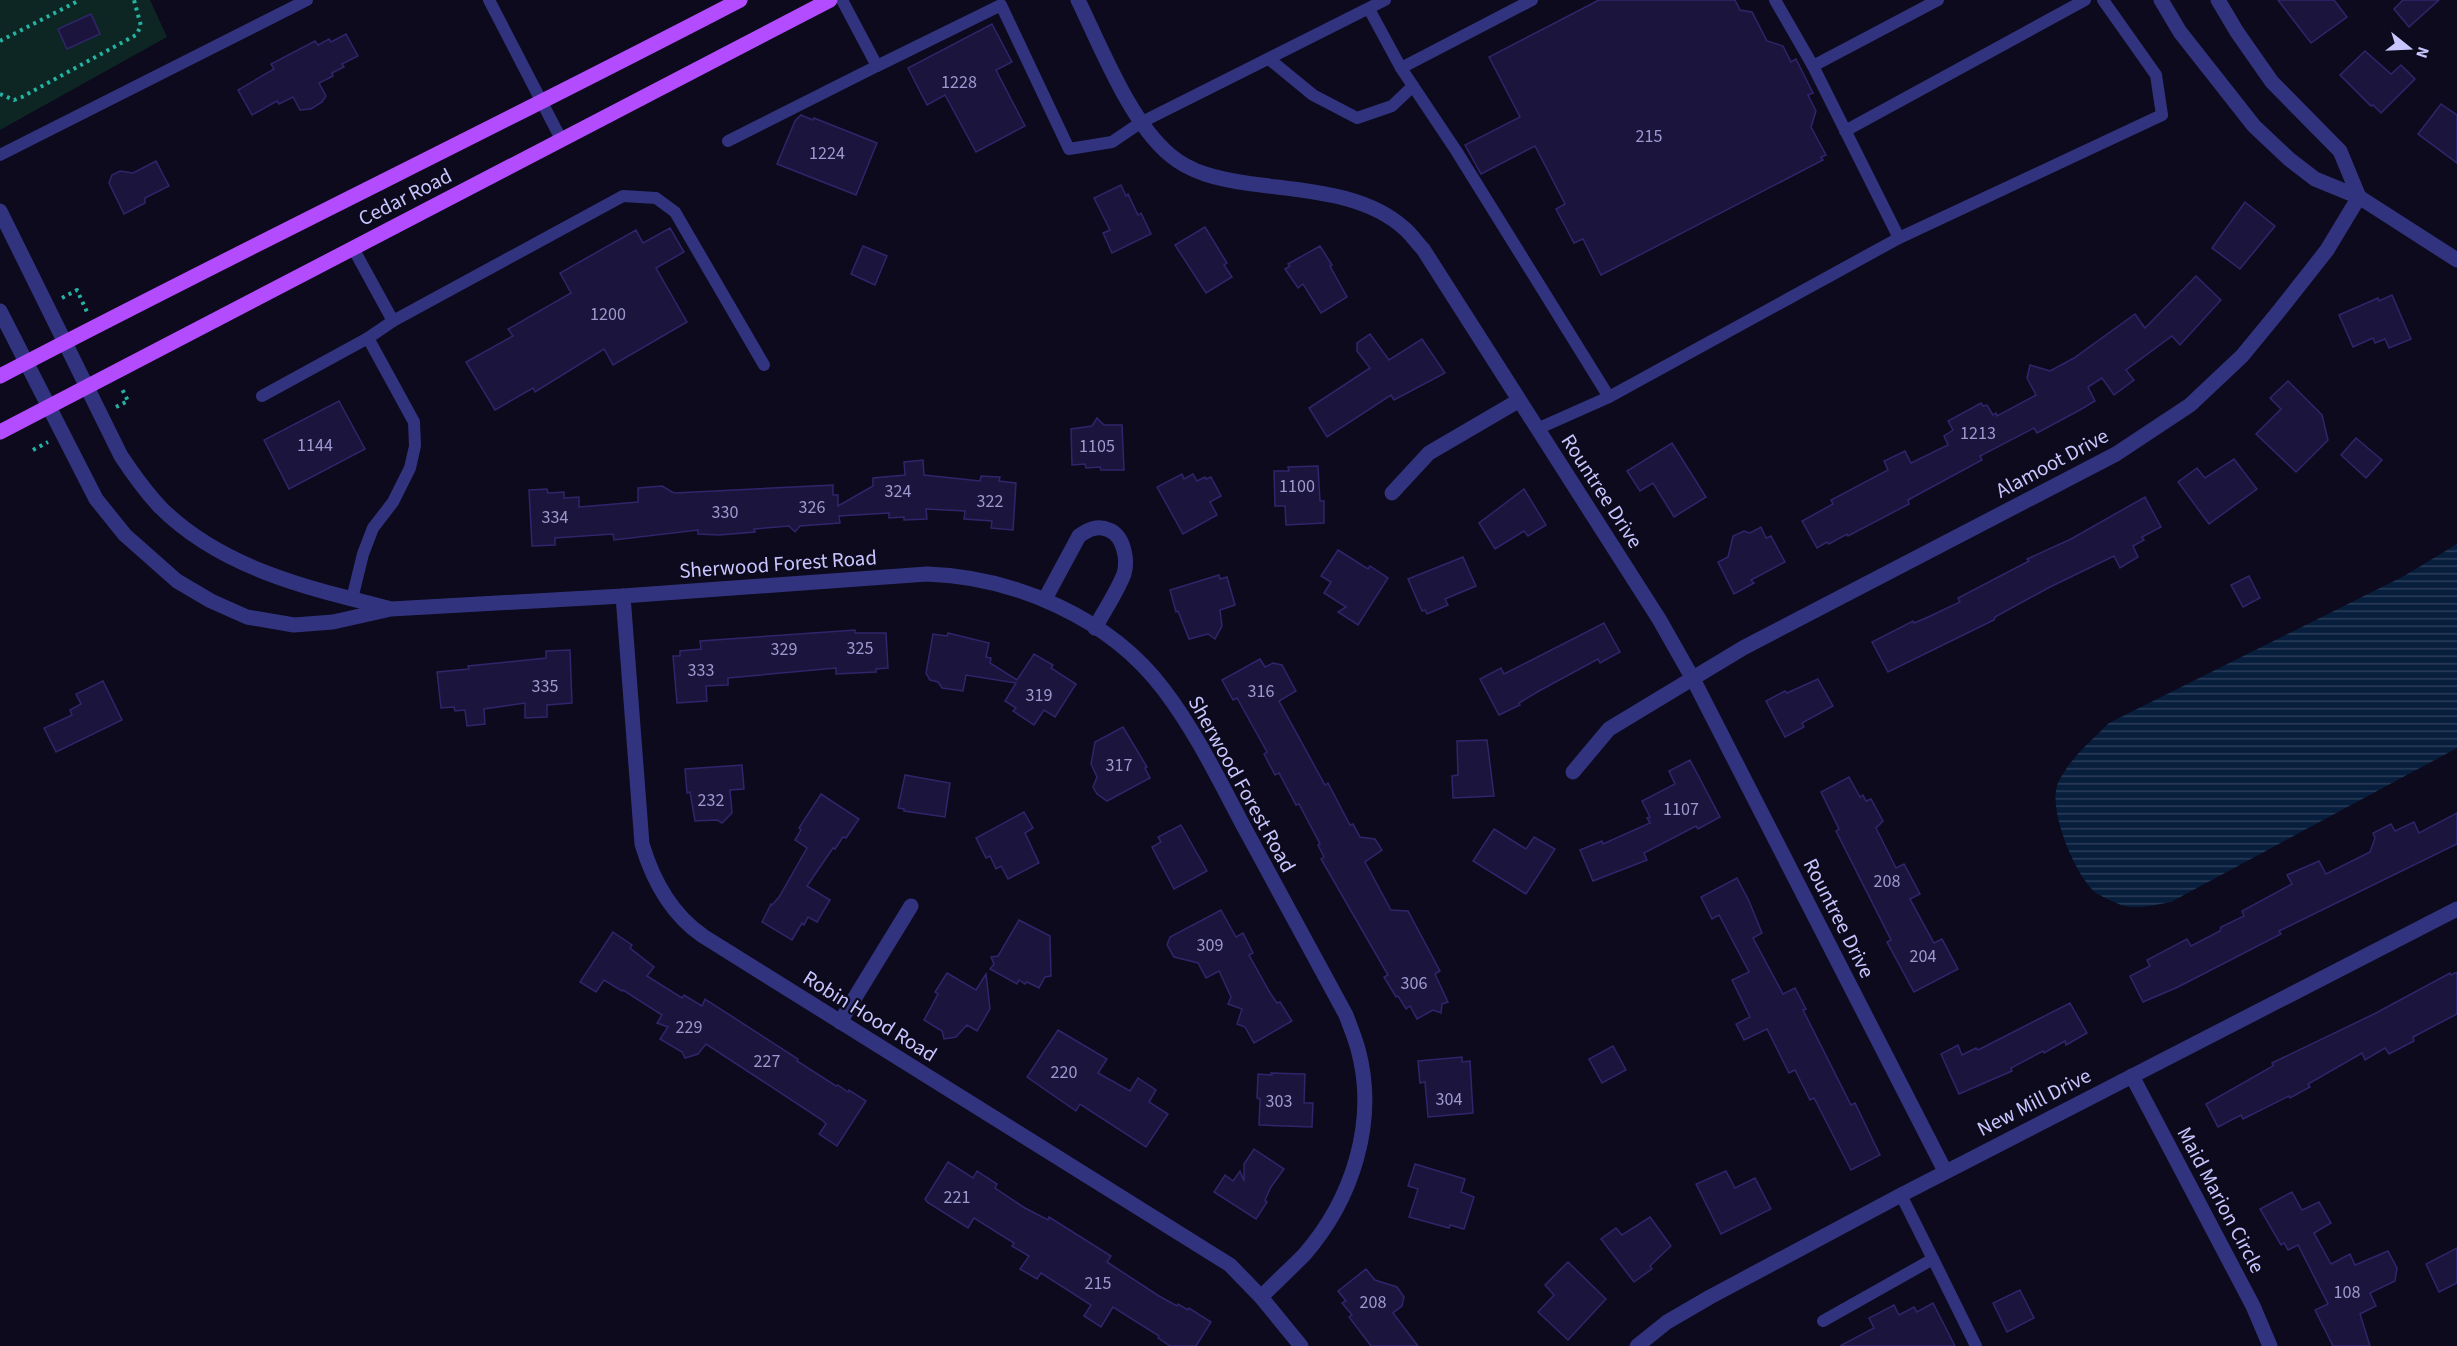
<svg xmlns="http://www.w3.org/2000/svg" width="2457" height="1346" font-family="'Source Sans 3',sans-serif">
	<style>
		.green { fill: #0d2624 }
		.water { fill: url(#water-rules) }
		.building { fill: #1b153e; stroke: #30256b; stroke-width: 1.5 }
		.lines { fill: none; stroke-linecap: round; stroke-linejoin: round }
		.path { stroke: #25b3a3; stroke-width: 4; stroke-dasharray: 3 4.5; stroke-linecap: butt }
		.service { stroke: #32337e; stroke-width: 12 }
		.minor { stroke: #32337e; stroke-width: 15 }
		.primary { stroke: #b34cff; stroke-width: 15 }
		.labels { text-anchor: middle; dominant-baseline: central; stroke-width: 4.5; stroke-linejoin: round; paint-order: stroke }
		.number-label { font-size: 18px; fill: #9d99cf }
		.street-label { font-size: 21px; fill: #c8c5ff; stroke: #0c0a1c }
	</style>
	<defs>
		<pattern id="water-rules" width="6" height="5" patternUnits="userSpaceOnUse" patternTransform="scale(1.5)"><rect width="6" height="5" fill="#081e3d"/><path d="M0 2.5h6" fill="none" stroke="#2a3d5a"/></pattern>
	</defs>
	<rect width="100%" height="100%" fill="#0c0a1c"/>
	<polygon class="green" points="0,0 150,0 167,37 0,130"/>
	<path class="water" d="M 2457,544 L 2457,748 L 2171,902 C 2154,905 2138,910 2121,905 C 2114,902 2103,897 2096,893 C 2075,876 2047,808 2058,783 C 2069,759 2091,741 2109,723 L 2404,576 Z"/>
	<g class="building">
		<polygon points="1599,0 1735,0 1740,10 1752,12 1767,41 1783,46 1791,62 1796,59 1813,93 1808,95 1816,111 1811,127 1826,155 1821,157 1823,160 1601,275 1583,239 1574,243 1556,209 1565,204 1535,146 1481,174 1465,145 1520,117 1489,57"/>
		<polygon points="2278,0 2334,0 2347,17 2311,43"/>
		<polygon points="2403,0 2439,0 2409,27 2394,9"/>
		<polygon points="91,14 100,34 67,49 58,29"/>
		<polygon points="992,24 1012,62 996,70 1025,126 976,152 945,95 927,105 908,68"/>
		<polygon points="346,34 358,56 342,64 344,67 332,73 333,76 319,83 326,96 322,102 311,109 300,110 293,97 279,104 277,101 252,115 238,90 274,69 271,64 315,41 318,45 329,39 331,42"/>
		<polygon points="2365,51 2391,74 2401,65 2415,79 2381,113 2373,105 2371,106 2340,75"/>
		<polygon points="2441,104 2457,115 2457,163 2418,134"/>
		<polygon points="801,115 813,120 814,118 877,143 856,195 777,164 795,121"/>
		<polygon points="156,161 169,186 145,198 145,203 124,214 109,183 112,175 120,171 133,173"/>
		<polygon points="1121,185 1126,196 1128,194 1138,215 1141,213 1151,234 1112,253 1103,233 1110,230 1094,198"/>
		<polygon points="2245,202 2275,226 2240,269 2212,248"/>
		<polygon points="1205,227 1227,263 1224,265 1232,277 1206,293 1175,245"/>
		<polygon points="670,228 684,252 656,268 687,322 613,365 604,349 535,392 533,388 495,410 466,362 513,336 508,329 571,293 560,273 636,230 643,243"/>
		<polygon points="863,246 887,256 875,285 851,274"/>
		<polygon points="1320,246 1332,265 1330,266 1347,297 1321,313 1303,284 1298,288 1285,269 1290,266 1288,264"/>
		<polygon points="2196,276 2221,300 2180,345 2172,336 2126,370 2134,380 2114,395 2102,378 2088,387 2095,401 2078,411 2037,433 2034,428 1980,456 1982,460 1908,500 1909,504 1848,536 1847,534 1829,544 1827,542 1817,548 1802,521 1833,504 1831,500 1888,470 1884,461 1905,451 1911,463 1948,445 1944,436 1953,430 1948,421 1981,403 1983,406 1987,405 1993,415 1996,413 1997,416 2036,395 2027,378 2030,365 2050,371 2074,358 2135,314 2145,328"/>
		<polygon points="2392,295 2411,339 2389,348 2385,339 2375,343 2373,338 2353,347 2339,315 2378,298 2379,301"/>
		<polygon points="1370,334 1389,360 1422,339 1445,373 1394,400 1391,395 1327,437 1309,408 1370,368 1357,351 1357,343"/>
		<polygon points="2288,381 2322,415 2328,440 2296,472 2256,434 2281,409 2270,398"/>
		<polygon points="339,401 365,449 289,489 264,440"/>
		<polygon points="1097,418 1104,425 1122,425 1124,470 1101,470 1100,467 1086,468 1085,464 1072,465 1071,429 1092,426"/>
		<polygon points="2356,438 2382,460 2366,478 2341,455"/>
		<polygon points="1672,443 1706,497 1674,517 1653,483 1640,491 1627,471"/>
		<polygon points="2234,459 2257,489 2209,524 2178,482 2197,468 2205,478"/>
		<polygon points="923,460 924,475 980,481 981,476 1000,477 999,481 1016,483 1013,530 991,528 992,521 964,519 965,511 926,509 927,519 904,520 904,517 889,518 889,513 839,516 840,523 800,526 795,532 789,526 754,529 755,532 719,535 698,534 698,530 614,540 613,534 555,538 555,545 532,546 529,490 547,489 548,493 564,492 564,498 579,497 579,507 638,502 638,488 662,486 674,493 833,485 833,495 838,495 838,506 873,486 873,478 905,475 904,462"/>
		<polygon points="1318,466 1320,501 1324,501 1324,523 1286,525 1285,506 1275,506 1274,471 1289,471 1288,467"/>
		<polygon points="1182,474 1184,479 1193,474 1197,481 1205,477 1206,479 1211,477 1221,496 1210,502 1217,515 1183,534 1157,487"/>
		<polygon points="1524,489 1546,525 1528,536 1524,531 1495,549 1479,523"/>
		<polygon points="2145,497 2161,527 2142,537 2144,540 2133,546 2138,557 2120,568 2114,556 2050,587 1995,617 1994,620 1888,672 1872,642 1913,621 1914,623 1926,618 1960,602 1958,598 2029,561 2027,559 2071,539"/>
		<polygon points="1761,527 1766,538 1771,536 1785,562 1751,580 1754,583 1734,594 1718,562 1728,557 1733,536 1744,531 1750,533"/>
		<polygon points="1338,550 1368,569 1370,566 1388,578 1358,625 1338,612 1346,607 1324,593 1331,582 1321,576"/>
		<polygon points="1463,557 1476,586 1445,599 1448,605 1427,614 1425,610 1422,611 1408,579"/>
		<polygon points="1219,575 1220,579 1227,577 1235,605 1220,610 1222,626 1215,639 1208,634 1189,639 1178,611 1176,612 1170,590"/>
		<polygon points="2249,576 2260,598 2243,607 2231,585"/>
		<polygon points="1604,623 1620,652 1600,663 1598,659 1539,691 1519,703 1520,705 1499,715 1480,679 1501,668 1504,674"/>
		<polygon points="855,630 855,633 886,633 888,668 876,669 876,672 836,674 836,668 728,678 728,685 706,686 707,701 677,703 673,656 680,656 680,651 701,649 700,641"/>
		<polygon points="948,633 989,643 986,657 991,658 990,663 1017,680 1034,654 1053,665 1051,668 1076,684 1055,717 1044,710 1034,725 1013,711 1016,708 1005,701 1016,683 966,675 963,691 942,688 938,682 930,680 926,673 933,634 947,636"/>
		<polygon points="570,650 572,703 547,705 547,717 525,718 525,703 484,709 485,724 467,726 465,710 455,711 454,707 441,708 437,672 469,669 468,666 546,658 546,651"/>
		<polygon points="1260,659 1265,667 1273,663 1282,665 1296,691 1279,701 1325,785 1328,783 1350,825 1353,824 1360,837 1375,839 1382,850 1365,862 1391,910 1408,911 1440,971 1435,974 1448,1002 1442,1004 1441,1013 1433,1010 1417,1019 1410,1006 1406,1009 1398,996 1396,997 1384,977 1388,975 1321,859 1324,857 1318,845 1320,844 1299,804 1296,805 1279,773 1275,775 1264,754 1267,752 1237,698 1233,700 1222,680"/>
		<polygon points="1818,679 1833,706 1802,723 1804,727 1785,737 1766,701 1785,691 1787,693"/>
		<polygon points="103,681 122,720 56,752 44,728 72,715 70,710 81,704 76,694"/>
		<polygon points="1123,727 1147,767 1145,768 1150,778 1107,801 1097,794 1093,787 1097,777 1091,764 1095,742"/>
		<polygon points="1487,740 1494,796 1453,798 1452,776 1458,775 1457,741"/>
		<polygon points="1690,760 1720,817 1698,829 1696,826 1644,853 1647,860 1593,881 1580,850 1602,841 1603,844 1650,823 1647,818 1650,817 1642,801 1675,784 1669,771"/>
		<polygon points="742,765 744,789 730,790 732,813 722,823 717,820 695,821 690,792 687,793 685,769"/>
		<polygon points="905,775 950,783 945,817 904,811 904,809 898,808"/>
		<polygon points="1849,777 1860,797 1863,795 1866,801 1871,799 1883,821 1876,828 1896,868 1904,864 1920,894 1910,899 1934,943 1942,939 1958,969 1914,992 1887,942 1891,940 1836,831 1839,829 1821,792"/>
		<polygon points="821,794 859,819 846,838 843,837 835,849 833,848 807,886 830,900 817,922 808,917 804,925 802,923 792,940 762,922 771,904 772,905 779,897 807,848 795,840 801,830 799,828"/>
		<polygon points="1024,812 1033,828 1025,833 1039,863 1008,879 1001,866 996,869 990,856 986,858 976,838"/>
		<polygon points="2457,813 2457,844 2279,931 2281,934 2178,987 2143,1002 2130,976 2150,966 2147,960 2187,939 2191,946 2220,931 2221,927 2244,916 2242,911 2292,884 2287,875 2319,861 2326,874 2370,852 2375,838 2373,833 2391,824 2395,831 2414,822 2419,833"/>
		<polygon points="1181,825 1207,871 1174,889 1152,847 1161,842 1158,837"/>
		<polygon points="1494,829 1526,849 1534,837 1555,849 1526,894 1473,861"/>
		<polygon points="1737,878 1749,901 1762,933 1753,938 1783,994 1795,988 1806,1009 1803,1010 1851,1105 1855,1103 1880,1155 1851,1170 1814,1098 1810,1100 1795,1070 1789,1073 1767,1029 1744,1040 1736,1024 1750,1017 1732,980 1749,972 1719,915 1712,919 1701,897"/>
		<polygon points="1221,910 1236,937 1243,933 1253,953 1249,955 1269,991 1277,1003 1280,1002 1292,1021 1254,1043 1245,1027 1237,1024 1242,1009 1228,1004 1231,997 1219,971 1206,978 1198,963 1174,957 1167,945 1170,937"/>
		<polygon points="1019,920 1050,936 1051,976 1045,977 1039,988 1027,982 1025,984 1019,980 1017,984 990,969 994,964 991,957 998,956"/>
		<polygon points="613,932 632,945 630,948 654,967 647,976 682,998 684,995 702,1006 705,999 798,1059 797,1061 836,1086 838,1085 848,1092 849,1090 866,1101 837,1146 819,1134 826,1124 822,1120 706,1044 698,1054 685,1058 682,1052 660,1039 668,1027 657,1023 662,1015 623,990 622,991 604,980 596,992 580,982"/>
		<polygon points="2457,972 2457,1014 2413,1037 2414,1041 2389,1054 2385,1048 2365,1060 2362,1053 2308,1084 2310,1087 2290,1098 2289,1096 2243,1119 2241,1115 2218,1127 2206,1104 2273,1066 2272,1063 2376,1013 2450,973 2451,975"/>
		<polygon points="947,973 976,990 986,974 990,1009 977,1031 967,1025 956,1037 944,1039 942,1031 924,1020 938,994 935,992"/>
		<polygon points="2070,1003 2087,1033 2066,1045 2065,1041 2044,1053 2043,1051 2011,1068 2012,1071 1959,1094 1941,1054 1958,1045 1962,1055 1976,1048 1978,1050"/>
		<polygon points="1058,1030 1107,1059 1098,1073 1130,1091 1138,1078 1156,1090 1149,1102 1168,1114 1146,1147 1080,1104 1076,1111 1027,1077"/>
		<polygon points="1613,1046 1626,1070 1602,1083 1589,1059"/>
		<polygon points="1462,1057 1462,1062 1470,1061 1473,1113 1428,1117 1425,1082 1420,1083 1418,1061"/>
		<polygon points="1271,1073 1305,1074 1304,1103 1313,1103 1312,1127 1259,1125 1260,1099 1257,1098 1258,1074 1272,1075"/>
		<polygon points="1254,1149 1284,1169 1271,1187 1265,1200 1267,1202 1256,1219 1214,1192 1225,1175 1233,1181 1240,1171 1244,1181 1244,1164"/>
		<polygon points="948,1162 973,1178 977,1171 997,1184 995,1188 1025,1208 1048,1220 1049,1217 1111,1256 1107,1262 1159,1296 1177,1306 1178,1304 1188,1310 1189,1308 1211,1322 1196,1346 1170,1346 1158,1338 1159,1336 1113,1307 1101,1327 1084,1316 1091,1305 1041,1273 1037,1279 1020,1269 1029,1256 1012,1246 1014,1243 974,1218 968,1228 927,1202 925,1199"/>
		<polygon points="1415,1164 1465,1179 1461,1192 1474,1197 1464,1229 1450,1225 1449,1228 1409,1217 1418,1189 1408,1186"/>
		<polygon points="1726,1171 1735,1188 1755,1178 1771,1209 1721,1234 1696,1184"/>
		<polygon points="2292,1192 2302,1210 2319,1202 2331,1223 2314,1233 2331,1264 2350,1254 2355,1265 2388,1251 2397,1268 2395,1281 2370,1293 2376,1306 2360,1314 2370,1346 2333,1346 2315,1310 2328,1304 2298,1245 2288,1250 2284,1243 2281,1245 2260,1209"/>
		<polygon points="1650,1217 1671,1246 1650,1266 1652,1269 1634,1282 1601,1239 1616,1228 1622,1235"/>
		<polygon points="2457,1248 2457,1283 2439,1292 2426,1264"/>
		<polygon points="1568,1262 1606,1299 1568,1340 1538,1312 1554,1295 1545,1285"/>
		<polygon points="1366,1269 1375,1280 1397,1287 1404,1297 1402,1306 1393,1313 1418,1346 1371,1346 1349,1317 1352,1315 1342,1303 1346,1301 1338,1291"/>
		<polygon points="2020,1290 2034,1318 2007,1332 1993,1303"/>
		<polygon points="1933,1303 1955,1346 1840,1346 1874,1328 1869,1318 1894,1305 1899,1315 1914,1307 1917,1312"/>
	</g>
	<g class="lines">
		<g class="path">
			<polyline points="0,41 80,0"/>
			<polyline points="0,94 14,100 22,97 136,35 141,26 134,0"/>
			<polyline points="62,298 77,290 87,312"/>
			<polyline points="116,407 128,401 121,387"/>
			<polyline points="33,450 48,442"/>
		</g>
		<g class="service">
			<polyline points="489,0 561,139"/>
			<polyline points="1775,0 1813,66 1938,0"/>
			<polyline points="1369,9 1401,68 1532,0"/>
			<polyline points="1269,59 1313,95 1357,118 1392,106 1413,86"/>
			<polyline points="877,66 1001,5 1069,149 1112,142 1140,123 1385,0"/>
			<polyline points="1401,68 1457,152 1609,397 1537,429"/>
			<polyline points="1845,131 2085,0"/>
			<polyline points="728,141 877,66 842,0"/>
			<polyline points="0,155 307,0"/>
			<polyline points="1899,238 2162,115 2156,75 2103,0"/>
			<polyline points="353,248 393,321 623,196 656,198 675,212 764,365"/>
			<polyline points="262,396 368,338 393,321"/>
			<polyline points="1609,397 1899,238 1813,66"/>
			<polyline points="352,599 363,554 373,528 393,502 410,468 415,446 414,422 368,338"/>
			<polyline points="1933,1259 1976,1346"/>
			<polyline points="1823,1321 1933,1259 1901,1195"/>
		</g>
		<g class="minor">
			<path d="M 1078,0 C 1101,47 1130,122 1170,155 C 1191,173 1219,179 1246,183 C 1298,191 1364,191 1405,229 C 1412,235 1417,243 1423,249 L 1659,619 L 1693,679 L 1945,1171"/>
			<polyline points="2161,0 2180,32 2254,126 2289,159 2315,179 2359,197 2340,151 2272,82 2237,32 2218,0"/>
			<path d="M 0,211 L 121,456 C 133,474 145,491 160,507 C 221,568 307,588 388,608"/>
			<path d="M 0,311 L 96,499 L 125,535 L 177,581 L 211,601 L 247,617 L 294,625 L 333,622 L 391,609 L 623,596 L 927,574 C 1015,577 1110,618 1164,690 C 1196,732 1219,780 1244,827 C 1278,890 1312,952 1346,1015 C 1350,1026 1355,1038 1358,1049 C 1378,1122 1352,1200 1304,1255 C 1290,1269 1275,1283 1261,1297"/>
			<polyline points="1392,493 1429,453 1518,401"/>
			<path d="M 623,596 L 642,844 C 653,881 671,914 703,936 L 1230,1265 L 1261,1297 L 1301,1346"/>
			<path d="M 1045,599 L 1079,536 C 1089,529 1098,525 1109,530 C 1124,536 1128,560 1124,574 C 1117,592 1104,611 1095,628"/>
			<polyline points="1573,772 1609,729 1743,648 2116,454 2190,405 2242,356 2279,311 2327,250 2359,197 2457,260"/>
			<polyline points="840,1022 911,906"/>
			<polyline points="2132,1076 2253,1306 2270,1346"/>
			<polyline points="1637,1346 1667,1322 1710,1297 1901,1195 2457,909"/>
		</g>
		<g class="primary">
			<path d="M 0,376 C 245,248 494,128 740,0"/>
			<polyline points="0,432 830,0"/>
		</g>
	</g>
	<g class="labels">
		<g class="number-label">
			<text x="959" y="82">1228</text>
			<text x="1649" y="136">215</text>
			<text x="827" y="153">1224</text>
			<text x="608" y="314">1200</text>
			<text x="1978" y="433">1213</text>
			<text x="315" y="445">1144</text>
			<text x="1097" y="446">1105</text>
			<text x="1297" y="486">1100</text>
			<text x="898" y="491">324</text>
			<text x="990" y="501">322</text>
			<text x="812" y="507">326</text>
			<text x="725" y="512">330</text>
			<text x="555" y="517">334</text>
			<text x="860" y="648">325</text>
			<text x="784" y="649">329</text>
			<text x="701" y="670">333</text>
			<text x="545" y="686">335</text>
			<text x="1261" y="691">316</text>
			<text x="1039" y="695">319</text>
			<text x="1119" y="765">317</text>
			<text x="711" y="800">232</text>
			<text x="1681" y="809">1107</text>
			<text x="1887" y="881">208</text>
			<text x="1210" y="945">309</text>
			<text x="1923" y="956">204</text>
			<text x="1414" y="983">306</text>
			<text x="689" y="1027">229</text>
			<text x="767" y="1061">227</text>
			<text x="1064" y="1072">220</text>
			<text x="1449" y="1099">304</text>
			<text x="1279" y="1101">303</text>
			<text x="957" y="1197">221</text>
			<text x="1098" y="1283">215</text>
			<text x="2347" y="1292">108</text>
			<text x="1373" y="1302">208</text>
		</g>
		<g class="street-label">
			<text transform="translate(405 197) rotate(-27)">Cedar Road</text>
			<text transform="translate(2052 463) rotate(-28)">Alamoot Drive</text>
			<text transform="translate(1602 491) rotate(57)">Rountree Drive</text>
			<text transform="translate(778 564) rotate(-4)">Sherwood Forest Road</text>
			<text transform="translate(1242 784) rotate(61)">Sherwood Forest Road</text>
			<text transform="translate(1839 918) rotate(63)">Rountree Drive</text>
			<text transform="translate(870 1016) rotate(32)">Robin Hood Road</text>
			<text transform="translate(2034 1102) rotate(-27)">New Mill Drive</text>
			<text transform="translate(2221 1200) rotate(62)">Maid Marion Circle</text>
		</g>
	</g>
	<g transform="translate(2409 48) rotate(108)" stroke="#0c0a1c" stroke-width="4.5" paint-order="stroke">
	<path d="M0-4.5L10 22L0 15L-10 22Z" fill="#c8c5ff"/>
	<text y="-9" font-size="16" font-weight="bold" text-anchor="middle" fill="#c8c5ff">N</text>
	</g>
</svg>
